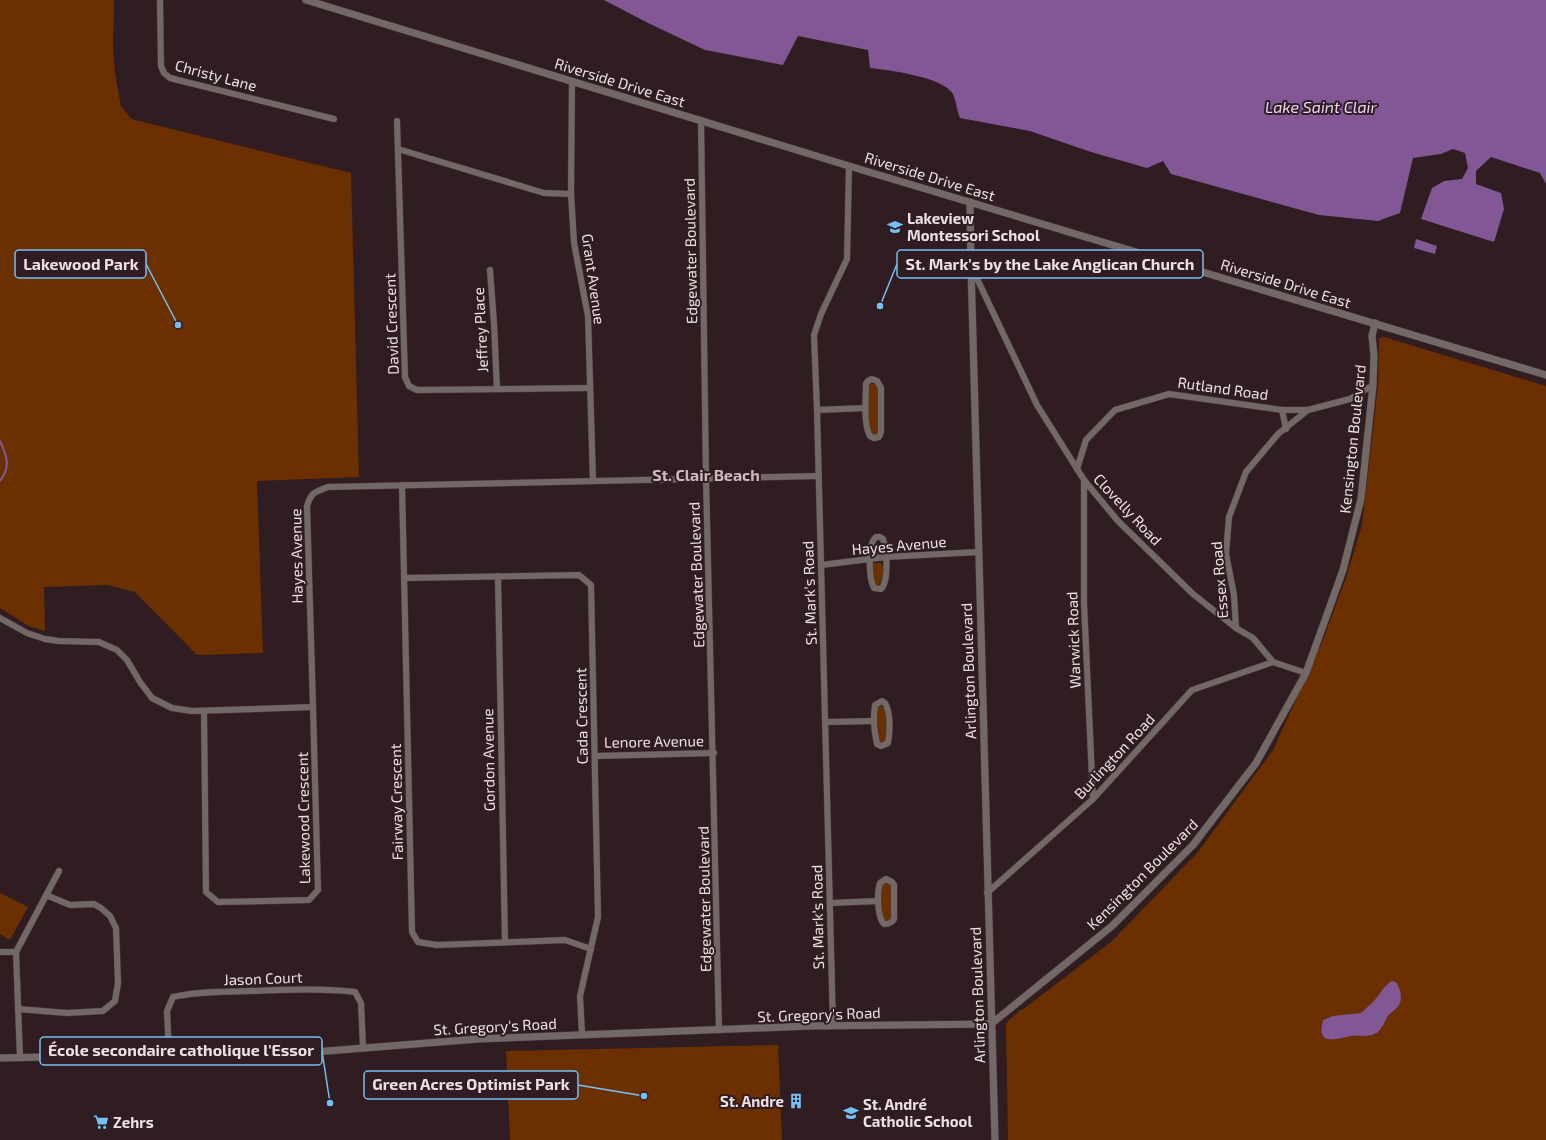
<svg xmlns="http://www.w3.org/2000/svg" width="1546" height="1140" font-family="'Exo 2',sans-serif">
	<style>
		.green { fill: #6c2f00 }
		.water { fill: #815795 }
		.lines { fill: none; stroke-linecap: round; stroke-linejoin: round }
		.stream { stroke: #815795; stroke-width: 2 }
		.minor-casing { stroke: #4a383d; stroke-width: 7 }
		.tertiary-casing { stroke: #4a383d; stroke-width: 8 }
		.minor { stroke: #726866; stroke-width: 6 }
		.tertiary { stroke: #726866; stroke-width: 7 }
		.labels { text-anchor: middle; dominant-baseline: central; stroke-width: 4; stroke-linejoin: round; paint-order: stroke }
		.street-label { font-size: 15px; fill: #ede0e3; stroke: #2f1d22 }
		.poi-label { font-size: 15px; font-weight: bold; fill: #ede0e3; stroke: #2f1d22; text-anchor: start }
		.water-label { font-size: 16px; font-style: italic; fill: #ead3f6; stroke: #2f1d22 }
		.neighbourhood-label { font-size: 16px; font-weight: bold; fill: #d1b8be; stroke: #2f1d22 }
		.leader { fill: none; stroke: #75c0f6; stroke-width: 1.5 }
		.callout-dot { fill: #75c0f6; stroke: #2f1d22; stroke-width: 1.5 }
		.callout { fill: #2f1d22; stroke: #75c0f6; stroke-width: 1.5 }
		.callout-label { font-size: 16px; text-anchor: middle; font-weight: bold; fill: #ede0e3 }
	</style>
	<rect width="100%" height="100%" fill="#2f1d22"/>
	<g class="green">
		<polygon points="0,0 114,0 113,48 115,73 121,106 131,119 351,173 359,477 257,481 263,653 197,655 135,592 108,585 44,587 45,631 29,626 0,608"/>
		<polygon points="1384,337 1546,386 1546,1140 1008,1140 1006,1024 1009,1020 1019,1012 1019,1010 1022,1010 1111,942 1198,852 1273,750 1321,645 1346,578 1362,525 1378,386 1379,338"/>
		<polygon points="871,384 876,384 879,388 879,432 877,434 871,434 869,427 868,389 869,386"/>
		<polygon points="876,544 882,544 883,553 881,556 874,556 874,546"/>
		<polygon points="874,563 881,563 883,566 883,580 877,587 874,584 873,564"/>
		<polygon points="880,706 885,708 887,738 886,741 882,742 879,741 877,708"/>
		<path d="M 884,883 L 889,883 L 892,888 L 892,916 L 891,919 L 888,921 L 883,919 C 881,908 878,892 884,883 Z"/>
		<polygon points="0,893 28,907 10,940 0,934"/>
		<polygon points="778,1045 782,1140 510,1140 506,1051"/>
	</g>
	<g class="water">
		<path d="M 604,0 L 1546,0 L 1546,184 L 1540,173 L 1491,157 L 1476,171 L 1476,184 L 1501,193 L 1504,209 L 1494,242 L 1421,219 L 1432,188 L 1444,181 L 1462,179 L 1468,168 L 1465,153 L 1453,149 L 1441,154 L 1413,158 L 1400,213 L 1378,221 L 1319,215 L 1171,174 L 1163,161 L 1147,168 L 1091,152 L 1030,131 L 960,118 C 957,111 956,101 953,94 C 943,77 889,70 870,68 L 868,50 L 798,36 L 783,65 L 705,50 L 648,23 Z"/>
		<polygon points="1416,239 1437,246 1435,254 1414,248"/>
		<path d="M 1392,981 L 1396,982 C 1400,988 1403,998 1399,1005 C 1396,1010 1391,1012 1388,1016 C 1385,1021 1382,1028 1378,1032 C 1370,1038 1360,1035 1351,1036 C 1335,1039 1316,1047 1323,1020 L 1333,1016 L 1361,1013 C 1365,1009 1369,1006 1373,1002 C 1380,995 1383,986 1392,981 Z"/>
	</g>
	<g class="lines">
		<path class="stream" d="M 0,441 C 7,456 11,467 0,481"/>
		<g class="minor-casing">
			<g id="minor">
				<polyline points="160,0 161,66 164,73 170,78 334,119"/>
				<polyline points="572,81 571,194 574,243 588,316 593,481"/>
				<polyline points="701,120 706,478 719,1030"/>
				<polyline points="397,121 405,377 409,386 417,390 590,388"/>
				<polyline points="398,149 544,193 571,194"/>
				<polyline points="972,268 1037,405 1084,480 1118,521 1193,594 1236,628 1253,638 1273,662 1306,673"/>
				<polyline points="490,270 494,324 497,389"/>
				<path d="M 872,379 L 877,381 L 881,388 L 881,432 L 879,437 L 874,438 L 870,436 C 863,424 866,398 866,384 L 868,381 Z"/>
				<polyline points="817,410 866,408"/>
				<polyline points="1282,410 1286,429"/>
				<polyline points="1077,469 1086,440 1115,410 1169,394 1282,410 1308,410 1350,399 1373,385"/>
				<polyline points="1084,480 1084,603 1093,799"/>
				<polyline points="402,485 412,932 418,942 437,945 565,940 591,949"/>
				<path d="M 876,537 L 880,537 L 883,539 C 887,550 889,581 881,589 L 874,588 C 869,579 867,544 876,537 Z"/>
				<polyline points="821,565 886,557 978,552"/>
				<polyline points="498,576 505,942"/>
				<polyline points="405,578 579,575 591,585 598,917 580,996 582,1034"/>
				<path d="M 0,618 L 27,633 L 45,639 L 59,641 L 99,642 L 117,650 L 127,660 L 140,682 L 152,698 L 172,708 L 192,711 L 313,707 L 307,506 C 311,492 315,492 328,487 L 818,476"/>
				<polyline points="1236,628 1234,595 1226,554 1229,517 1246,472 1278,434 1308,410"/>
				<path d="M 882,701 L 885,703 C 891,713 890,732 888,743 L 881,746 L 877,744 C 874,731 873,718 875,705 Z"/>
				<polyline points="204,711 206,892 218,902 309,900 318,890 313,707"/>
				<polyline points="826,722 874,721"/>
				<polyline points="595,756 714,753"/>
				<path d="M 886,879 L 892,882 L 894,885 L 894,919 C 892,923 889,924 884,924 C 877,917 877,892 880,883 Z"/>
				<polyline points="987,893 1093,799 1192,690 1273,662"/>
				<polyline points="830,903 878,901"/>
				<polyline points="0,952 16,952"/>
				<polyline points="18,1009 67,1013 103,1011 115,1001 118,983 116,928 110,916 101,908 94,904 70,905 46,895"/>
				<polyline points="833,1026 817,410 814,335 821,314 847,259 849,166"/>
				<path d="M 169,1054 L 167,1011 L 173,997 C 198,991 225,992 250,991 C 285,990 320,988 355,992 L 361,1003 L 363,1047"/>
				<polyline points="20,1058 16,952 59,871"/>
			</g>
		</g>
		<g class="tertiary-casing">
			<g id="tertiary">
				<polyline points="306,0 849,166 1546,375"/>
				<polyline points="970,202 971,266 995,1140"/>
				<polyline points="991,1024 1112,926 1193,845 1256,763 1306,673 1343,570 1361,499 1373,385 1374,356 1372,336 1375,323"/>
				<polyline points="0,1058 327,1051 478,1039 810,1026 991,1024"/>
			</g>
		</g>
		<use href="#minor" class="minor"/>
		<use href="#tertiary" class="tertiary"/>
	</g>
	<defs>
		<g id="school-bare" transform="scale(1.2)"><path d="M0-5L7-2L0 1L-7-2ZM-4 1L0 2.5L4 1V4Q0 6-4 4Z" fill="#75c0f6" stroke="#2f1d22" stroke-width="2.5" paint-order="stroke"/></g>
		<g id="building-bare" transform="scale(1.2)"><path d="M-4-6H4V6H1V3H-1V6H-4ZM-2.5-4.3h1.7v1.8h-1.7ZM.8-4.3h1.7v1.8H.8ZM-2.5-1h1.7V.8h-1.7ZM.8-1h1.7V.8H.8Z" fill="#75c0f6" stroke="#2f1d22" stroke-width="2.5" paint-order="stroke"/></g>
		<g id="supermarket-bare" transform="scale(1.2)"><path d="M-6-5.5h2.5l.6 2H6L4.5 2H-2.5L-4.4-4H-6ZM-1.5 3.2a1.3 1.3 0 1 0 .1 0ZM3 3.2a1.3 1.3 0 1 0 .1 0Z" fill="#75c0f6" stroke="#2f1d22" stroke-width="2.5" paint-order="stroke"/></g>
	</defs>
	<g fill-rule="evenodd">
		<use href="#school-bare" x="895" y="227"/>
		<use href="#building-bare" x="796" y="1101"/>
		<use href="#school-bare" x="851" y="1113"/>
		<use href="#supermarket-bare" x="101" y="1122"/>
	</g>
	<g class="labels">
		<g class="street-label">
			<text transform="translate(216 75) rotate(15)">Christy Lane</text>
			<text transform="translate(620 82) rotate(17)">Riverside Drive East</text>
			<text transform="translate(930 176) rotate(17)">Riverside Drive East</text>
			<text transform="translate(690 251) rotate(-91)">Edgewater Boulevard</text>
			<text transform="translate(594 279) rotate(82)">Grant Avenue</text>
			<text transform="translate(1286 283) rotate(17)">Riverside Drive East</text>
			<text transform="translate(391 324) rotate(-92)">David Crescent</text>
			<text transform="translate(480 330) rotate(-93)">Jeffrey Place</text>
			<text transform="translate(1223 388) rotate(8)">Rutland Road</text>
			<text transform="translate(1352 439) rotate(-84)">Kensington Boulevard</text>
			<text transform="translate(1128 509) rotate(47)">Clovelly Road</text>
			<text transform="translate(899 545) rotate(-5)">Hayes Avenue</text>
			<text transform="translate(296 556) rotate(-91)">Hayes Avenue</text>
			<text transform="translate(696 575) rotate(-92)">Edgewater Boulevard</text>
			<text transform="translate(1219 580) rotate(-95)">Essex Road</text>
			<text transform="translate(809 593) rotate(-92)">St. Mark's Road</text>
			<text transform="translate(1073 640) rotate(-92)">Warwick Road</text>
			<text transform="translate(968 671) rotate(-92)">Arlington Boulevard</text>
			<text transform="translate(581 716) rotate(-91)">Cada Crescent</text>
			<text transform="translate(654 741) rotate(-1)">Lenore Avenue</text>
			<text transform="translate(1114 756) rotate(-47)">Burlington Road</text>
			<text transform="translate(488 760) rotate(-91)">Gordon Avenue</text>
			<text transform="translate(396 802) rotate(-91)">Fairway Crescent</text>
			<text transform="translate(303 818) rotate(-91)">Lakewood Crescent</text>
			<text transform="translate(1142 874) rotate(-45)">Kensington Boulevard</text>
			<text transform="translate(704 899) rotate(-91)">Edgewater Boulevard</text>
			<text transform="translate(817 917) rotate(-91)">St. Mark's Road</text>
			<text transform="translate(263 978) rotate(-2)">Jason Court</text>
			<text transform="translate(977 995) rotate(-92)">Arlington Boulevard</text>
			<text transform="translate(819 1014) rotate(-2)">St. Gregory's Road</text>
			<text transform="translate(495 1026) rotate(-3)">St. Gregory's Road</text>
		</g>
		<g class="poi-label">
			<text x="907" y="218">Lakeview<tspan x="907" dy="17">Montessori School</tspan></text>
			<text x="784" y="1101" text-anchor="end">St. Andre</text>
			<text x="863" y="1104">St. André<tspan x="863" dy="17">Catholic School</tspan></text>
			<text x="113" y="1122">Zehrs</text>
		</g>
		<g class="water-label">
			<text x="1321" y="106">Lake Saint Clair</text>
		</g>
		<g class="neighbourhood-label">
			<text x="706" y="474">St. Clair Beach</text>
		</g>
	</g>
	<path class="leader" d="M880 306L897 264M178 325L146 264M330 1103L322 1051M644 1096L578 1085"/>
	<g class="callout-dot">
		<circle cx="880" cy="306" r="4"/>
		<circle cx="178" cy="325" r="4"/>
		<circle cx="330" cy="1103" r="4"/>
		<circle cx="644" cy="1096" r="4"/>
	</g>
	<g class="callout">
		<rect x="897" y="250" width="306" height="28" rx="4"/>
		<rect x="15" y="250" width="131" height="28" rx="4"/>
		<rect x="40" y="1037" width="282" height="28" rx="4"/>
		<rect x="364" y="1071" width="214" height="28" rx="4"/>
	</g>
	<g class="callout-label">
		<text x="1050" y="270">St. Mark's by the Lake Anglican Church</text>
		<text x="81" y="270">Lakewood Park</text>
		<text x="181" y="1056">École secondaire catholique l'Essor</text>
		<text x="471" y="1090">Green Acres Optimist Park</text>
	</g>
</svg>
